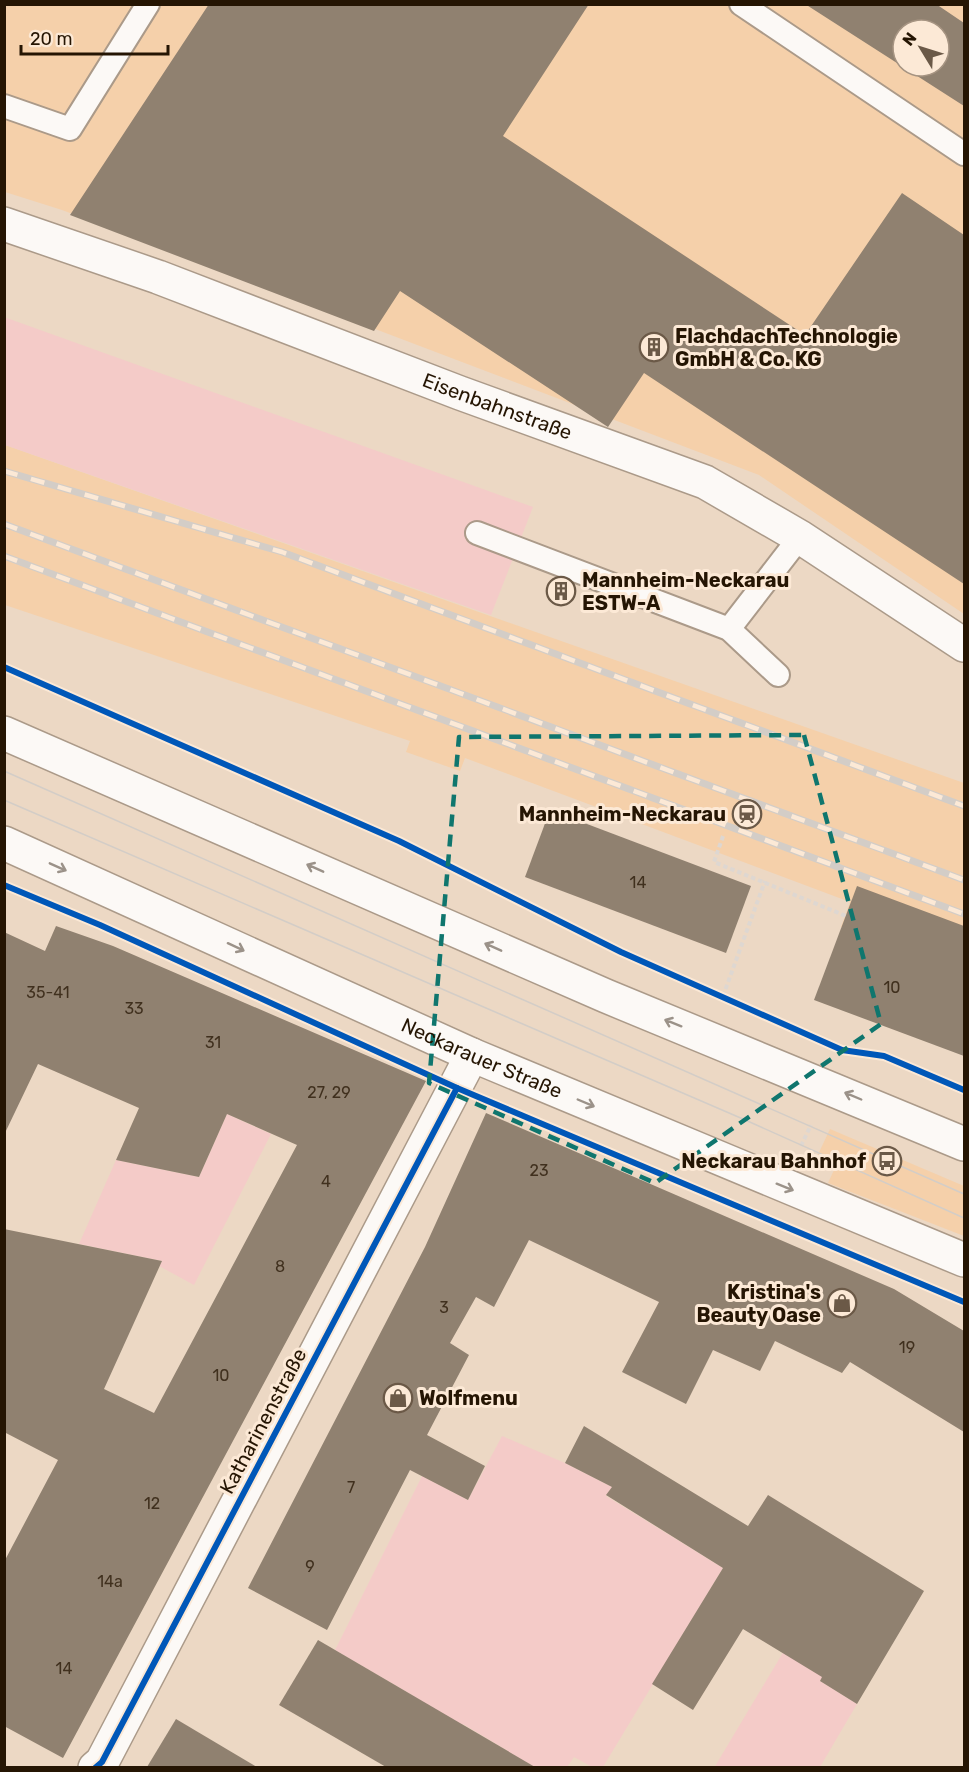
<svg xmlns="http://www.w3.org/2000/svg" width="969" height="1772" font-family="Rubik,sans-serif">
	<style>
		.built { fill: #f5d0aa; fill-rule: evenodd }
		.green { fill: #f4cbc8 }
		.building { fill: #908170; fill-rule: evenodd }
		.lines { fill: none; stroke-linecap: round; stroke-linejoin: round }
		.service-casing { stroke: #ab9a89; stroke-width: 26 }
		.minor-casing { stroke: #ab9a89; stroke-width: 36 }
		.primary-casing { stroke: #ab9a89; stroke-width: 36 }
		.path { stroke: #ded7d1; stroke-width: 4; stroke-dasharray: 4.5 3; stroke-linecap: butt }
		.service { stroke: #fcf9f6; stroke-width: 22 }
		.minor { stroke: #fcf9f6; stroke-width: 33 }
		.primary { stroke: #fcf9f6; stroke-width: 33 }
		.tram { stroke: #d3cdc7; stroke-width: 1.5 }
		.rail-casing { stroke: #d3cdc7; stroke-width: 7 }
		.rail { stroke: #fce9d6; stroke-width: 4.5; stroke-dasharray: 14; stroke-linecap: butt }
		.cycleway-casing { stroke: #fce9d6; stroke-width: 10 }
		.cycleway { stroke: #0057b8; stroke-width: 6 }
		.oneway { stroke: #9b9289 }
		.marked { fill: none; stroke: #0f766e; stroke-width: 4.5; stroke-dasharray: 12 8; stroke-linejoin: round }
		.labels { text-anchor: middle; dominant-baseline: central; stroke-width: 6; stroke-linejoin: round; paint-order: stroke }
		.number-label { font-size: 16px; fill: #40301e }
		.poi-label { font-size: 20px; font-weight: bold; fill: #251503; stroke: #fce9d6; text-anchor: start }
		.street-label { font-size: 20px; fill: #251503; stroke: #fce9d6 }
	</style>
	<rect width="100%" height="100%" fill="#ecd8c4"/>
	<g class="built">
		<path d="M 5,5 L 964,5 L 964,614 L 759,475 L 62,210 L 5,192 ZM 903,30 L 939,30 L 939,66 L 903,66 Z"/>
		<polygon points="5,445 964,783 964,973 841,927 850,902 465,758 460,771 406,752 410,741 5,605"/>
		<polygon points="830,1129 964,1186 964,1236 828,1183 834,1170 815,1161"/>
	</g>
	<g class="green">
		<polygon points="4,317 533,507 491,615 5,445"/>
		<polygon points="227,1114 271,1134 194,1285 159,1266 162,1261 79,1244 116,1160 199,1177"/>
		<polygon points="502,1436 565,1463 612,1487 606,1496 723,1568 603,1767 592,1767 574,1757 567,1767 499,1767 508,1751 463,1724 451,1743 412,1695 335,1650 422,1476 468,1500"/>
		<polygon points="824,1584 838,1651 820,1681 857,1704 820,1767 714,1768"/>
	</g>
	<g class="building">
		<polygon points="209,4 589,4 503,136 805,335 902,193 964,235 964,584 644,373 608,427 400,291 374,331 70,215"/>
		<path d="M 805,4 L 936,4 L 964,23 L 964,106 ZM 903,30 L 939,30 L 939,66 L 903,66 Z"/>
		<polygon points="550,810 751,886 726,953 525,877"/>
		<polygon points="857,886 964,926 964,1056 814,1000"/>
		<polygon points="56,926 113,946 426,1081 63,1758 4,1726 4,1562 58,1460 4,1432 4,1229 162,1261 104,1389 154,1413 297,1145 227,1114 199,1177 116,1160 139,1108 38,1064 4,1135 4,932 45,951"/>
		<polygon points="486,1113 894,1289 964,1331 964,1432 850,1362 842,1373 775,1341 760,1371 713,1350 686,1404 622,1372 659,1302 529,1240 494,1307 476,1297 450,1343 469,1355 427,1435 485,1466 468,1500 410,1470 327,1630 248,1588 425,1247"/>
		<polygon points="584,1426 748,1526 768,1495 924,1591 857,1704 820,1681 822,1677 743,1629 693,1710 652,1684 723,1568 606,1495 612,1487 565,1463"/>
		<polygon points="318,1640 535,1767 386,1767 279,1705"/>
		<polygon points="176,1719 257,1767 147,1767"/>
	</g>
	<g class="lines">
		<g class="service-casing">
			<g id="service">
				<polyline points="741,4 964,154"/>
				<polyline points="4,106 70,129 148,4"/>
				<polyline points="477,533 729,629 778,675"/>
				<polyline points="729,629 800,537"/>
			</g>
		</g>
		<g class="minor-casing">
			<g id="minor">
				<path id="s1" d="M 4,224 L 158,277 L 460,393 L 705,482 L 800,537 L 964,645"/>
				<polyline points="95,1768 102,1762 472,1055"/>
			</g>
		</g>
		<g class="primary-casing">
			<g id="primary">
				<polyline points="4,733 606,996 964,1144"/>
				<path id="s2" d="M 4,843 L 472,1055 L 964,1260"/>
			</g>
		</g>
		<g class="path">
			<polyline points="723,836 714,862 846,916"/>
			<polyline points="723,996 765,881"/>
			<polyline points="801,1146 811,1125"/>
		</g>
		<use href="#service" class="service"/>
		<use href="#minor" class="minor"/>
		<use href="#primary" class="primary"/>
		<g class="tram">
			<polyline points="4,771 964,1194"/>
			<polyline points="4,800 743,1119 964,1218"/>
		</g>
		<g class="rail-casing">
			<g id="rail">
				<polyline points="4,471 282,552 964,806"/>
				<polyline points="4,524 964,880"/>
				<polyline points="4,556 964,914"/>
			</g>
		</g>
		<use href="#rail" class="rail"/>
		<g class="cycleway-casing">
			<g id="cycleway">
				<polyline points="4,667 399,841 621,952 842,1050 884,1056 964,1090"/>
				<polyline points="4,885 100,925 457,1088 964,1302"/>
				<polyline points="95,1768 102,1762 457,1088"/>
			</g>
		</g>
		<use href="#cycleway" class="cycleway"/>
	</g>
	<defs><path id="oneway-shaft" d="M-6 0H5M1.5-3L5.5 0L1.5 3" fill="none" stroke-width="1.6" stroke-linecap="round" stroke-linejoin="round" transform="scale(1.5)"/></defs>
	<g class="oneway">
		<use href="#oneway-shaft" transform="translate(58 867) rotate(24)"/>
		<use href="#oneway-shaft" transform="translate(315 868) rotate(-156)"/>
		<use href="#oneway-shaft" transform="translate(236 947) rotate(25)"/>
		<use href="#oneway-shaft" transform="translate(493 947) rotate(-156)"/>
		<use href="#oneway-shaft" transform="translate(673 1023) rotate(-158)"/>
		<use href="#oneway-shaft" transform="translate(853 1096) rotate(-157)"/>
		<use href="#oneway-shaft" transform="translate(586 1103) rotate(23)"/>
		<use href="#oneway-shaft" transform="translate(785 1187) rotate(22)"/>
	</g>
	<path class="marked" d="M 804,735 L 881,1024 L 655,1183 L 429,1083 L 459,737 Z"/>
	<defs>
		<g id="building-ring" transform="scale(1.5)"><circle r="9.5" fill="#fce9d6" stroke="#6b5947" stroke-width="1.5"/><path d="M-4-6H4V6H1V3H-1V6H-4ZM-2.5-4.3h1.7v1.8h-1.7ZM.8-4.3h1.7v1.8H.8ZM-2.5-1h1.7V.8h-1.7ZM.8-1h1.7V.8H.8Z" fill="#6b5947"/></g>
		<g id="station-ring" transform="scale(1.5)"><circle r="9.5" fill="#fce9d6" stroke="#6b5947" stroke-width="1.5"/><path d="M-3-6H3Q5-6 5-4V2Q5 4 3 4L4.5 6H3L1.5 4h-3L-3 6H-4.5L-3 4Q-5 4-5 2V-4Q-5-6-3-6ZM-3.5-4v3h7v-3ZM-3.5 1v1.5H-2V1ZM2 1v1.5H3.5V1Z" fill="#6b5947"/></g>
		<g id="bus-ring" transform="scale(1.5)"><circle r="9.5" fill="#fce9d6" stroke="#6b5947" stroke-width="1.5"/><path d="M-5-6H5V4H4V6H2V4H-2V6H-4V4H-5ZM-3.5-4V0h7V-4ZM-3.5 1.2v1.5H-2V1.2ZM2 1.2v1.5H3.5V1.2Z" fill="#6b5947"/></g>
		<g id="shop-ring" transform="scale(1.5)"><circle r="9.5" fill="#fce9d6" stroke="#6b5947" stroke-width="1.5"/><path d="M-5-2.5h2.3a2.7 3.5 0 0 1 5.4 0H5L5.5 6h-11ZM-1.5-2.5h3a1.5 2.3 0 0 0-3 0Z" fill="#6b5947"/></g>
	</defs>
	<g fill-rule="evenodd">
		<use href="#building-ring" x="654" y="347"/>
		<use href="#building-ring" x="561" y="591"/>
		<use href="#station-ring" x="747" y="814"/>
		<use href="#bus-ring" x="887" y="1161"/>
		<use href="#shop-ring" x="842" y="1303"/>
		<use href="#shop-ring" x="398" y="1398"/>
	</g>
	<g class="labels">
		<g class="number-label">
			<text x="638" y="882">14</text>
			<text x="892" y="987">10</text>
			<text x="48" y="992">35-41</text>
			<text x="134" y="1008">33</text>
			<text x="213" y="1042">31</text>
			<text x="329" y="1092">27, 29</text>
			<text x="539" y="1170">23</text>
			<text x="326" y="1181">4</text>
			<text x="280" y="1266">8</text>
			<text x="444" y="1307">3</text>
			<text x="907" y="1347">19</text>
			<text x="221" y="1375">10</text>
			<text x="351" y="1487">7</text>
			<text x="152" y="1503">12</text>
			<text x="310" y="1566">9</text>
			<text x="110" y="1581">14a</text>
			<text x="64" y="1668">14</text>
		</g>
		<g class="poi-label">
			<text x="675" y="336">FlachdachTechnologie<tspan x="675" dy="23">GmbH &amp; Co. KG</tspan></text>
			<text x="582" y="580">Mannheim-Neckarau<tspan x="582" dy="23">ESTW-A</tspan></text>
			<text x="726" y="814" text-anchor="end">Mannheim-Neckarau</text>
			<text x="866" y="1161" text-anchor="end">Neckarau Bahnhof</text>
			<text x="821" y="1292" text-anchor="end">Kristina's<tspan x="821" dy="23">Beauty Oase</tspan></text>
			<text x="419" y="1398">Wolfmenu</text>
		</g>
		<g class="street-label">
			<text stroke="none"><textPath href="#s1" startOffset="526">Eisenbahnstraße</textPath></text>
			<text stroke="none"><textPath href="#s2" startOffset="524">Neckarauer Straße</textPath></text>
			<text transform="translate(263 1421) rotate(-62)">Katharinenstraße</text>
		</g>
	</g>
	<rect width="969" height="1772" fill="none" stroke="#251503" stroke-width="12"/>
	<g transform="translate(921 48) rotate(308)"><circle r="28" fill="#fce9d6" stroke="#a69482" stroke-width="1.5"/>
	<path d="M0-4.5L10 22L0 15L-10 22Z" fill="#6b5947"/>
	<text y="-9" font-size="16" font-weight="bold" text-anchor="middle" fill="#251503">N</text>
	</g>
	<path d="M21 45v9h147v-9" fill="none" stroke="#251503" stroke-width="3"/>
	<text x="30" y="45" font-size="18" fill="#251503" stroke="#fce9d6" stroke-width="4.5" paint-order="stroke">20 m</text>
</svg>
